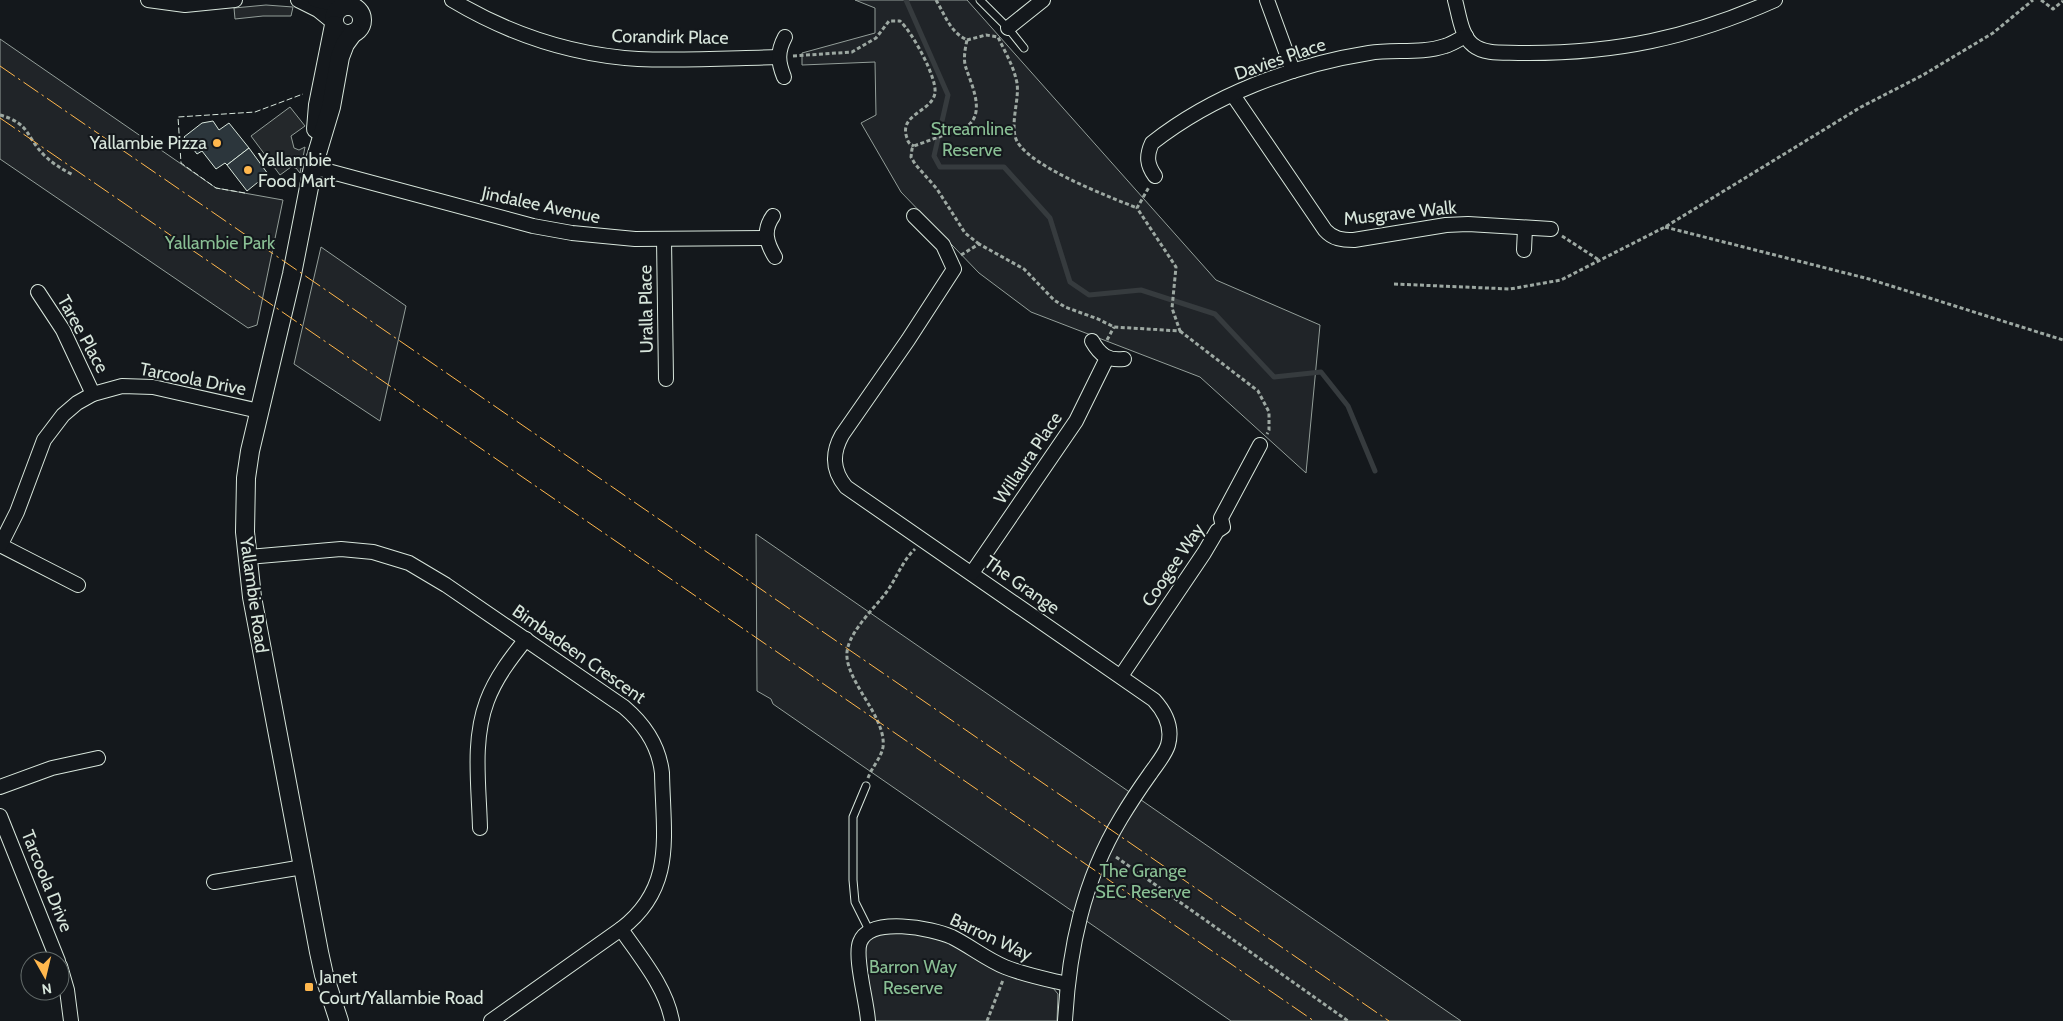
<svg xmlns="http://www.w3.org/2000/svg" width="2063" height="1021" font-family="Cabin,sans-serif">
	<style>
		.green { fill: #202428; stroke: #939e99 }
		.parking { fill: #24282b; stroke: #939e99 }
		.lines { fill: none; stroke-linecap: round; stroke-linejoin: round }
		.stream { stroke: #363b3e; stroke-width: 5 }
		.building { fill: #2c363c; stroke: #d8e6dc }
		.service-casing { stroke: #d8e6dc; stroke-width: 9 }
		.minor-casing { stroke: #d8e6dc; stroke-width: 16 }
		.tertiary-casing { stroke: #d8e6dc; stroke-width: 20 }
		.path { stroke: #9da8a2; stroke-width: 3; stroke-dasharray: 4 2.5; stroke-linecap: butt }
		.service { stroke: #14181c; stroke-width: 7 }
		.minor { stroke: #14181c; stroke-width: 14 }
		.tertiary { stroke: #14181c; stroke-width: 18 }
		.fence { stroke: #d8e6dc; stroke-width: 1; stroke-dasharray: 6 2.5; stroke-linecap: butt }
		.power { stroke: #ffb74d; stroke-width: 1; stroke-dasharray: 18 4 2.5 4; stroke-linecap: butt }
		.poi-dot { fill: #ffb74d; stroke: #14181c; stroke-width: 2 }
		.labels { text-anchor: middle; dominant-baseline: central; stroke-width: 4; stroke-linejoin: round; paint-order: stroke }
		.street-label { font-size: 18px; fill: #d8e6dc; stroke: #14181c }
		.park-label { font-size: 18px; fill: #8ac095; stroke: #14181c }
		.poi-label { font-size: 18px; fill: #d8e6dc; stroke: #14181c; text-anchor: start }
	</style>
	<rect width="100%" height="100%" fill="#14181c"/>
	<g class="green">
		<polygon points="855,0 967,0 1216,280 1320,325 1306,473 1200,377 1031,312 979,273 901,192 861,123 876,115 875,62 802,65 802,53 875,33 875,8"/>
		<polygon points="0,39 216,188 283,200 257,325 248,328 0,159"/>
		<polygon points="321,247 406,306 380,421 294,364"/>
		<polygon points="756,534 1461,1021 1231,1021 773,704 771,699 757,691"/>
		<path d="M 887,932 L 907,932 L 942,939 L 1005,974 L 1053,988 L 1058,994 L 1057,1021 L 873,1021 C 870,1000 858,955 869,938 Z"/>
	</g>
	<g class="parking">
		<polygon points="266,5 293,7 291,16 263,16 235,19 234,8"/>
		<polygon points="290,107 305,126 291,136 294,148 299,150 305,147 300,173 296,168 291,167 280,175 251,136"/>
	</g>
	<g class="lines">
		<polyline class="stream" points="906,0 948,95 934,156 940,167 1004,167 1050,218 1070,282 1089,295 1141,290 1215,314 1274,377 1321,372 1348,406 1375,471"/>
	</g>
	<g class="building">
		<polygon points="213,121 219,130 229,123 249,148 227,165 225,163 216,169 202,151 197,154 184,137 202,123"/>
		<polygon points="249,148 268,174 247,191 227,165"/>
	</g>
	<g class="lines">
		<g class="service-casing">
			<g id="service">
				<polyline points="980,0 1008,28 1024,48"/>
				<polyline points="866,786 853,817 853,880 855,902 869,930"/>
			</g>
		</g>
		<g class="minor-casing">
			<g id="minor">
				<polyline points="148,0 185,5 235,0"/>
				<polyline points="298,0 318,10 334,23"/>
				<polyline points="315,0 343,6"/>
				<path d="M 452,0 C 509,34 572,55 638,59 C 685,61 732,58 779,57"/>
				<polyline points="1267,0 1293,71"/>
				<path d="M 1455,0 C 1459,14 1461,36 1473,45 C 1485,55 1506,52 1521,53 C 1614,54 1690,38 1775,0"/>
				<polyline points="1008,28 1043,0"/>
				<path d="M 784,77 C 778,62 777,52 785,37"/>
				<path d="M 1233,95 L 1325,230 C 1333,239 1342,240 1354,240 L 1446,225 L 1468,224 L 1551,229"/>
				<polyline points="313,167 533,226 572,233 635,239 766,238"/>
				<path d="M 1155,176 C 1147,165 1146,156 1152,143 C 1213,95 1293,65 1369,53 C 1393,49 1421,54 1445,46 C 1452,44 1459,39 1466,36"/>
				<path d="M 773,216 C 763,230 766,242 775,257"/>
				<path d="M 914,216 L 943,245 L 954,269 L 908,340 L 842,435 C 832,453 832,470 846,487 L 1154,700 C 1165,712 1173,727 1168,745 C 1165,755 1156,765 1150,774 C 1140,788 1130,803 1121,818 C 1083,881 1069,949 1065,1021"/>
				<polyline points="664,239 666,379"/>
				<polyline points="1524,250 1525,228"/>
				<polyline points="38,292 63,330 93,394"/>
				<path d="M 1092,341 C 1100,355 1108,361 1124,359"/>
				<polyline points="0,545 78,585"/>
				<polyline points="0,546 17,512 44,440 63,415 77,403 93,394 122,386 153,387 259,411"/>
				<path d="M 247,557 L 341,549 L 373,552 L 409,563 L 446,585 L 624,707 C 644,724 659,746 662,773 C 663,835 676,887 621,929 L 491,1021"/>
				<polyline points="972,573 1076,421 1107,358"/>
				<polyline points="1121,676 1204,553 1217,531 1223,527 1221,518 1260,445"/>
				<polyline points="0,787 52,768 98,758"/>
				<polyline points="0,816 58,961"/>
				<path d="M 480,828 C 479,786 472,741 487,701 C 496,677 511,658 526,639"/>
				<polyline points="214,882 303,867"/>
				<path d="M 621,929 C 640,957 666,987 672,1021"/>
				<polyline points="60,966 67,990 71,1021"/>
				<path d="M 868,1021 C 867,1002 854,957 860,942 C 870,916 932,928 952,937 C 970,946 986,959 1005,967 C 1025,975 1046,979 1067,984"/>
			</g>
		</g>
		<g class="tertiary-casing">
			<g id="tertiary">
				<circle cx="348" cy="20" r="14"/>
				<polyline points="316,129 318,105 334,25"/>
				<polyline points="339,1021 324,975 319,952 252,597 245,532 246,478 250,451 292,274 313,167 331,107 340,57 345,44 353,33"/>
			</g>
		</g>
		<g class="path">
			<path d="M 936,0 C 945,15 950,32 967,40 C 965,49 963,60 966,68 C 972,86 986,114 966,127 L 914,146 L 912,149 L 911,157 L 915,164 L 937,189 L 965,233 L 979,244"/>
			<polyline points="2041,0 2053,9 2063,1"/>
			<path d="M 967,40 L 986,35 L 998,37 C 1004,50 1013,65 1016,79 C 1021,94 1011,118 1015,136 C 1021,164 1110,197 1137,208"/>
			<path d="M 793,56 L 852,52 L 876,38 L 889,21 L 900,21 C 912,32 937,77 935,93 C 932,112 898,114 907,138 C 908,143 910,144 914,146"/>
			<path d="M 0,115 C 31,124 25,136 44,155 C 53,164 62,169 73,175"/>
			<polyline points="1665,227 1869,279 2063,340"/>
			<polyline points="1562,236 1599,260"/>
			<polyline points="961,255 979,244 1024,269 1054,300 1065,307 1098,319 1114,327 1180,331 1172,308 1176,267 1137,208 1149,187"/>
			<polyline points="1394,284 1510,289 1561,280 1665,227 1861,107 1923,75 1993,33 2033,0"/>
			<polyline points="1180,331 1258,391 1269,412 1269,430 1267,434"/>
			<polyline points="1107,340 1114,327"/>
			<path d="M 868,778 C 872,767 881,758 883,747 C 887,715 839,676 848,647 C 852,630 874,608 885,594 C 896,580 902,561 915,549"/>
			<polyline points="1116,857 1348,1021"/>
			<polyline points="987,1021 1003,980"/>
		</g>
		<use href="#service" class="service"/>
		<use href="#minor" class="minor"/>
		<use href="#tertiary" class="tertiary"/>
		<polyline class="fence" points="245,193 216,188 181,163 178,117 255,112 303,94"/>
		<g class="power">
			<polyline points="0,66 1389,1021"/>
			<polyline points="0,118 1314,1021"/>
		</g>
	</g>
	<g class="poi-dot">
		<circle cx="217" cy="143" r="5"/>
		<circle cx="248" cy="170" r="5"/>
		<rect x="304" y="982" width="10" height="10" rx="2.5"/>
	</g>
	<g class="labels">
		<g class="street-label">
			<text transform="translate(670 37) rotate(1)">Corandirk Place</text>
			<text transform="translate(1280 59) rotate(-19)">Davies Place</text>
			<text transform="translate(541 205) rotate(12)">Jindalee Avenue</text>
			<text transform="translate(1400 213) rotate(-6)">Musgrave Walk</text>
			<text transform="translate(646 309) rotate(-91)">Uralla Place</text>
			<text transform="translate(83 334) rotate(61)">Taree Place</text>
			<text transform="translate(193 379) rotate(11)">Tarcoola Drive</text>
			<text transform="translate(1028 458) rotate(-56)">Willaura Place</text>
			<text transform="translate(1173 565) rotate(-56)">Coogee Way</text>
			<text transform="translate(1022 585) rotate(35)">The Grange</text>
			<text transform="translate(254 595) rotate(82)">Yallambie Road</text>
			<text transform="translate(579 654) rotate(35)">Bimbadeen Crescent</text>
			<text transform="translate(47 881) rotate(68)">Tarcoola Drive</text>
			<text transform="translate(991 937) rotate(25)">Barron Way</text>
		</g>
		<g class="park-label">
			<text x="972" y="129">Streamline<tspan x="972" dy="21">Reserve</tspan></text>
			<text x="220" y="243">Yallambie Park</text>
			<text x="1143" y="871">The Grange<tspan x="1143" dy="21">SEC Reserve</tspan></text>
			<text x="913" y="967">Barron Way<tspan x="913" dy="21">Reserve</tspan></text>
		</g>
		<g class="poi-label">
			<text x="207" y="143" text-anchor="end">Yallambie Pizza</text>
			<text x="258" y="160">Yallambie<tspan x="258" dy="21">Food Mart</tspan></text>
			<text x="319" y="977">Janet<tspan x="319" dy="21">Court/Yallambie Road</tspan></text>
		</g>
	</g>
	<g transform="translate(45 976) rotate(172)"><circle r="24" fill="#14181c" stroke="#626a69"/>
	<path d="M0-4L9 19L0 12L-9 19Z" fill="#ffb74d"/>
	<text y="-8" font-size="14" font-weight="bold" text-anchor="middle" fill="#d8e6dc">N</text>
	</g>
</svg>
